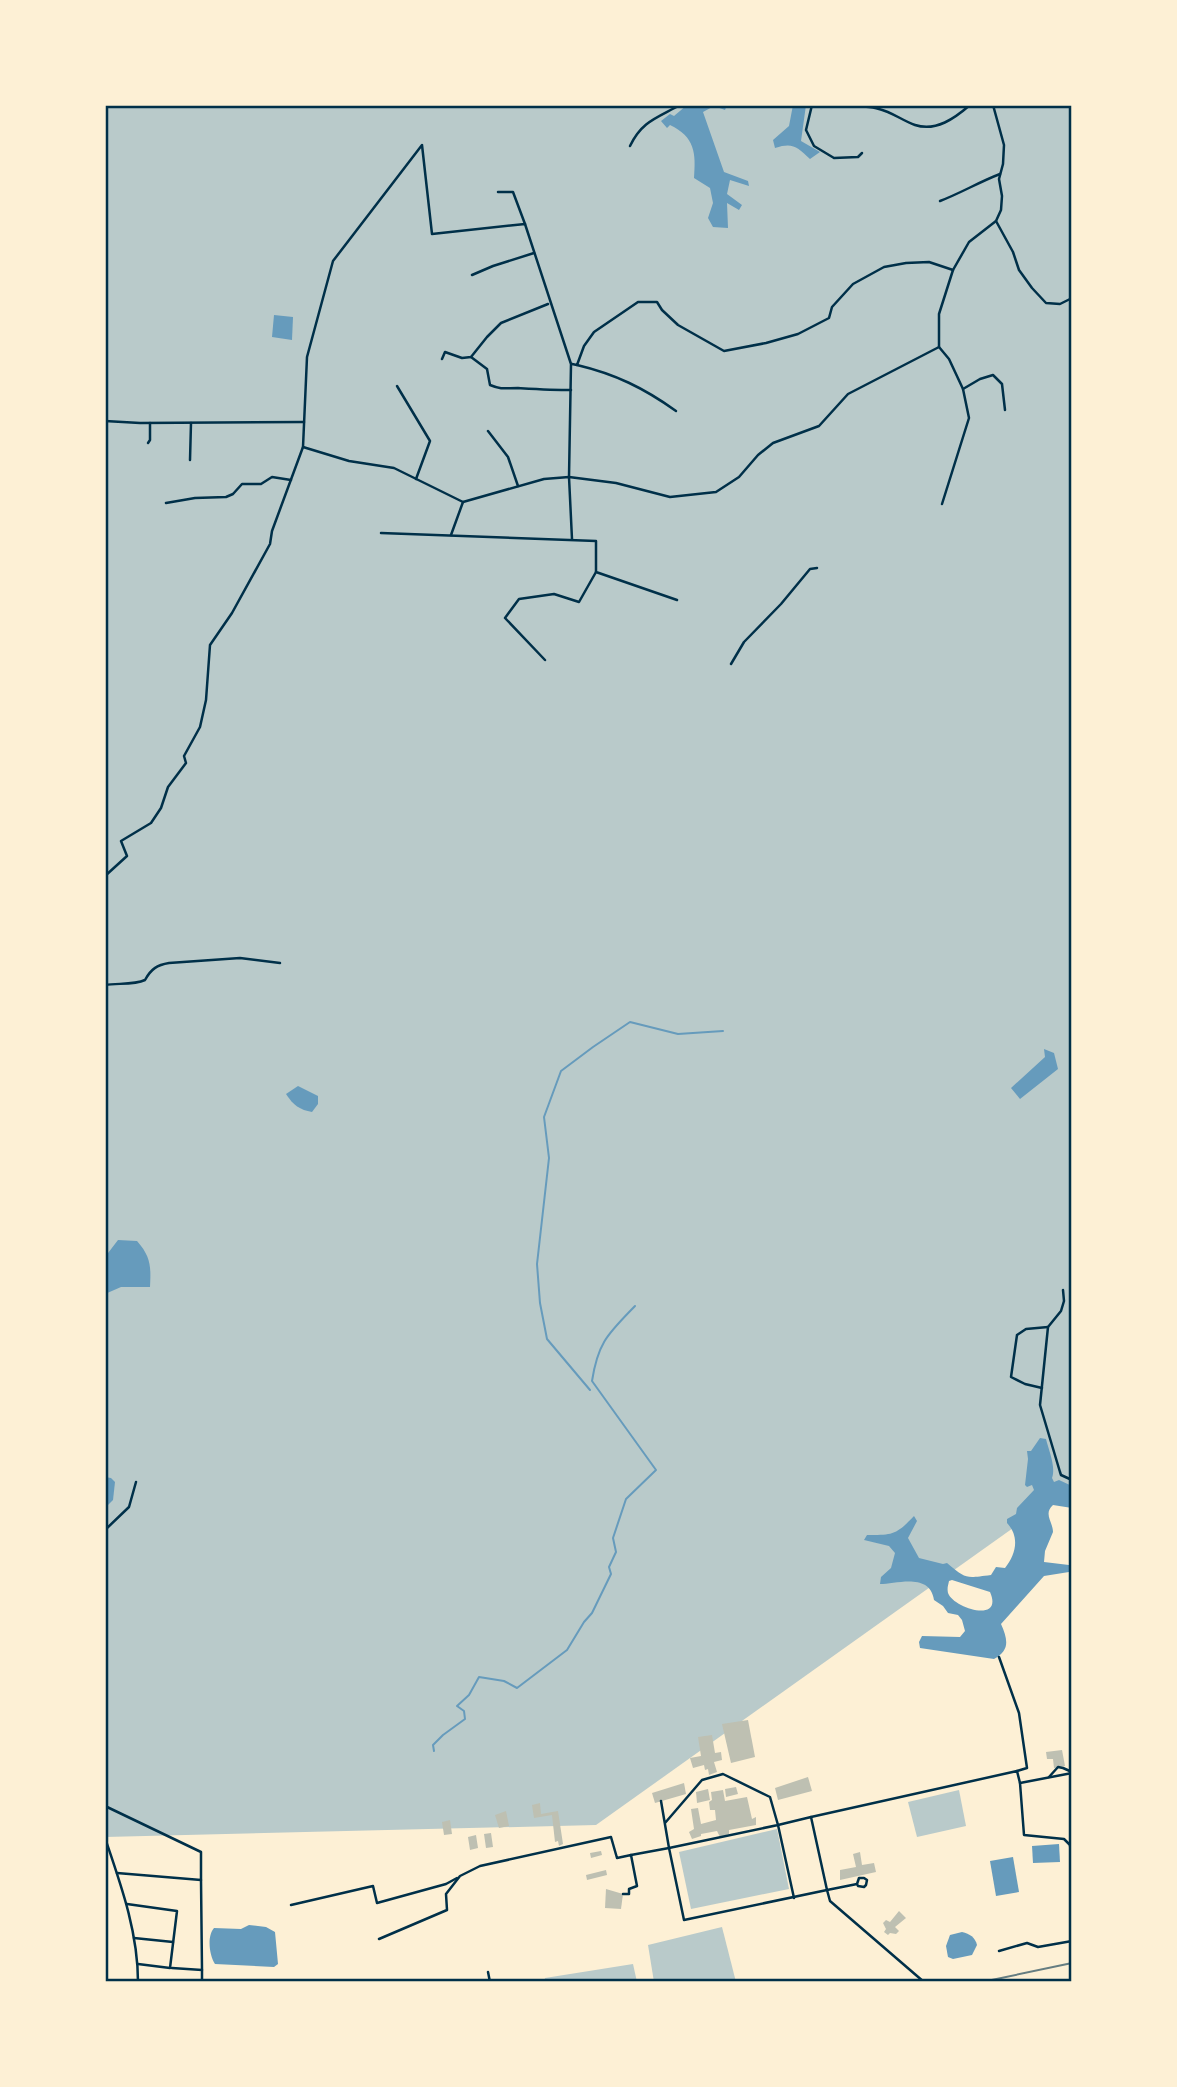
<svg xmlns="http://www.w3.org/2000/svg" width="1177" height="2087" font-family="'Varela Round',sans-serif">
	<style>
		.green { fill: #b9caca }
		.water { fill: #669bbc; fill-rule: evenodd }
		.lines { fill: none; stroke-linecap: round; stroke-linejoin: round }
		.stream { stroke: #669bbc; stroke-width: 2 }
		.building { fill: #bec0b2 }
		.minor { stroke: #003049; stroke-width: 2.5 }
		.rail { stroke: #657d81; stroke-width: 2 }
		.neatline { fill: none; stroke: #003049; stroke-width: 2.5 }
	</style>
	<rect width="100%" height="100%" fill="#fdf0d5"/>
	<g class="green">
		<polygon points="105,105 1072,105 1072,1486 596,1825 105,1837"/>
		<polygon points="959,1790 966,1826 917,1837 908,1802"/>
		<polygon points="777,1829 789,1889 691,1909 679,1852"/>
		<polygon points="722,1927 736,1982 654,1982 648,1945"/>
		<polygon points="633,1964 637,1982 544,1982 545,1978"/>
	</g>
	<g class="water">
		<path d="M 687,105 L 727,105 L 725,110 L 714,106 L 703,112 L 724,172 L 748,181 L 749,186 L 730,180 L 727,194 L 742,205 L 739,210 L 727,203 L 728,228 L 713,227 L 708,218 L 713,203 L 710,188 L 694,178 C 696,153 695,137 670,125 L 667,128 L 661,121 L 670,114 L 674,116 Z"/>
		<path d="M 793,105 L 806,105 L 801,141 L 820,152 L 810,159 C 797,147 793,142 775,148 L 773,140 L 789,126 Z"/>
		<polygon points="274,315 293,317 292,340 272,337"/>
		<polygon points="1044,1049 1054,1053 1058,1069 1020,1099 1011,1088 1045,1057"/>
		<path d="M 298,1086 L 318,1096 L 318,1104 L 312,1112 C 300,1110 293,1105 286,1094 Z"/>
		<path d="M 118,1240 L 137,1241 C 151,1257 151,1266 150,1287 L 121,1287 L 105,1294 L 105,1257 Z"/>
		<path d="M 1040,1438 L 1046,1439 C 1049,1451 1056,1467 1052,1478 L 1054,1482 L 1059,1480 L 1072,1486 L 1072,1508 L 1053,1505 C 1043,1514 1053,1522 1053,1532 L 1045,1551 L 1044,1562 L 1069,1565 L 1071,1566 L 1071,1570 L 1069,1572 L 1044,1576 L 1001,1624 C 1008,1640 1010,1650 994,1659 L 920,1648 L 919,1642 L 922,1636 L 960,1637 L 965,1631 L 962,1620 L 958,1615 L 948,1613 L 943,1606 L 934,1600 C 930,1572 896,1584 880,1584 L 881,1577 L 891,1568 L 895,1553 L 889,1546 L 864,1540 L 867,1535 C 893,1535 896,1535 914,1516 L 917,1521 L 908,1538 L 919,1558 L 943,1564 L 947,1563 C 967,1580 966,1578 991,1575 L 996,1567 L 1005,1568 C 1016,1554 1020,1537 1007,1523 L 1007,1519 L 1016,1514 L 1017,1508 L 1034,1490 L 1032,1485 L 1027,1487 L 1025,1485 L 1028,1459 L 1027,1451 L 1031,1451 ZM 952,1580 L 990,1592 C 1004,1624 953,1608 948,1593 C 947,1588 948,1586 949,1581 Z"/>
		<polygon points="105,1477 111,1478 115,1482 113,1500 105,1508"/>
		<polygon points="1059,1844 1060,1862 1033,1863 1032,1846"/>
		<polygon points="1013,1857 1019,1892 996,1896 990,1861"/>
		<path d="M 249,1925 L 266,1927 L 275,1932 L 278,1964 L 274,1967 L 215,1964 C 209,1955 207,1936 214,1928 L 241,1929 Z"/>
		<path d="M 962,1932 C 970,1934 975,1937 977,1945 L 972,1955 L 953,1959 L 948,1957 L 946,1946 L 950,1935 Z"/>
	</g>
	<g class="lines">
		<g class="stream">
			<polyline points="590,1390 547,1339 540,1303 537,1264 549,1158 544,1117 561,1071 593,1047 630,1022 678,1034 723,1031"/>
			<path d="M 434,1751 L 433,1745 L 443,1735 L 465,1719 L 464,1711 L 457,1706 L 469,1695 L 479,1677 L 504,1681 L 517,1688 L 567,1650 L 584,1622 L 592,1613 L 611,1574 L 609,1567 L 616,1552 L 613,1538 L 626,1499 L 656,1470 L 592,1381 C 598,1342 608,1334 635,1306"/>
		</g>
	</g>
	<g class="building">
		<polygon points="748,1720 755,1757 731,1763 722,1724"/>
		<polygon points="712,1735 715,1753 721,1752 722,1760 714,1762 717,1772 709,1775 708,1769 705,1770 704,1765 693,1768 690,1758 701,1756 698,1737"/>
		<polygon points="1062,1750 1065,1766 1054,1768 1053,1759 1047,1759 1046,1752"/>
		<polygon points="808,1777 812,1791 778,1800 775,1788"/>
		<polygon points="684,1783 686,1794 655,1803 652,1793"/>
		<polygon points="736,1787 738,1794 726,1797 725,1789"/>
		<polygon points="708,1789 710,1800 697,1803 696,1792"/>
		<polygon points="723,1790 725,1801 747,1797 752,1819 756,1817 756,1825 729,1830 729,1834 720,1837 717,1831 701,1834 701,1836 692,1839 689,1832 694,1829 691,1809 698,1808 701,1824 716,1820 715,1810 710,1810 709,1802 712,1800 711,1792"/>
		<polygon points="540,1803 541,1814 558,1811 563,1844 559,1846 558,1841 555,1842 552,1815 534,1818 532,1805"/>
		<polygon points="506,1811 509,1826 499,1828 495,1815"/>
		<polygon points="450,1820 452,1834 444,1835 442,1822"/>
		<polygon points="491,1833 493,1847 486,1848 484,1834"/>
		<polygon points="476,1835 478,1848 470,1850 468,1837"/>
		<polygon points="601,1851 602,1855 591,1858 590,1853"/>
		<polygon points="860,1852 862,1865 874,1863 876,1872 840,1880 840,1870 856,1867 853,1854"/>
		<polygon points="606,1870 607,1875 587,1880 586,1875"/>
		<polygon points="606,1889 623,1894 621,1909 605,1908"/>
		<polygon points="899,1911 906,1918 895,1927 899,1931 896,1934 890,1933 888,1935 884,1932 886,1929 883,1923 886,1920 890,1922"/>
	</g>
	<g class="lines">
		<g class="minor">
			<polyline points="812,105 806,130 814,146 834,158 858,157 862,153"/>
			<path d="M 852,105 C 861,107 871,106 879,109 C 892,112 903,121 915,125 C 936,132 955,118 970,105"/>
			<path d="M 630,146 C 642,121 657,118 680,105"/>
			<polyline points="498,192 513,192 525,224"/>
			<path d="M 940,201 C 961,193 979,182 1000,174"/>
			<polyline points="996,221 1013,252 1019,270 1032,288 1046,303 1060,304 1072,298"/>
			<polyline points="472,275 493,266 534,253"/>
			<polyline points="939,347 949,359 963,389 969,418 942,504"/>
			<path d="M 471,357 L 487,369 L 490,385 C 502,390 506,388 518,388 C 536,389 553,390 571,390"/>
			<polyline points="442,359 445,352 462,358 471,357 487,337 501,323 548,304"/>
			<polyline points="572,364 577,365 584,346 594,332 638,302 657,302 662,310 678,325 724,351 766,343 798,334 829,318 832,307 853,284 884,267 906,263 929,262 953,270"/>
			<path d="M 577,365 C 615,374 644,388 676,411"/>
			<polyline points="397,386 430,441 416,479"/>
			<polyline points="963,389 980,379 993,375 1002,384 1005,410"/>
			<polyline points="105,421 140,423 304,422"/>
			<polyline points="488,431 508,457 518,486"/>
			<polyline points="148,443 150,440 150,423"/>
			<polyline points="303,447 349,461 394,468 463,502 544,479 569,477 616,483 670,497 716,492 739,477 758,455 773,443 819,426 848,394 939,347 939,314 953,270 969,242 996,221 1001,210 1002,196 999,179 1003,164 1004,145 993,105"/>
			<polyline points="190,460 191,423"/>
			<polyline points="166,503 195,498 226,497 233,494 242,484 261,484 272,477 291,480"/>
			<polyline points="381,533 596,541 596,572 677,600"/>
			<polyline points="451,535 463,502"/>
			<polyline points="545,660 505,618 519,599 554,594 579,602 596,572"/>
			<polyline points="731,664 744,642 781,604 810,569 817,568"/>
			<polyline points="105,876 127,856 121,841 151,823 161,808 168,787 186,763 184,756 200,727 206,700 210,645 232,613 270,544 272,531 303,447 307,357 333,261 422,145 432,234 525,224 571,364 569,477 572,539"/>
			<path d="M 105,985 C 118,983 134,985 145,980 C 151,969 157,965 169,963 L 240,958 L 280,963"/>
			<polyline points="1063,1290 1064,1301 1061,1311 1048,1327 1040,1405 1060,1472 1061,1475 1072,1480"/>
			<polyline points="1042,1388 1025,1384 1011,1377 1017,1335 1026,1329 1048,1327"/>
			<polyline points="105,1530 129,1507 136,1482"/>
			<polyline points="105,1548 105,1574"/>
			<polyline points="999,1657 1019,1713 1027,1768 1017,1771"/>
			<polyline points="1049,1777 1058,1767 1063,1768 1072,1772"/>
			<polyline points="1020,1783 1072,1773"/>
			<polyline points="661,1801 669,1848 778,1825 770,1797 723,1774 702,1780 665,1823"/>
			<polyline points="105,1806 201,1852 201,1880 117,1873"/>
			<polyline points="811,1817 1017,1771 1020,1783 1024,1835 1064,1839 1070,1845 1072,1868"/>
			<path d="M 105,1838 C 121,1885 138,1932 138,1982"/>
			<polyline points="631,1855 669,1848 684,1920 827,1890 830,1901 924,1982"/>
			<polyline points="201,1880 202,1970"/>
			<polyline points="794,1898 778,1825 811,1817 827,1890 857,1884 858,1886 864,1887 866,1885 867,1880 864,1878 859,1878 857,1884"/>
			<polyline points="127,1904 177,1911 170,1968 138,1964"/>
			<polyline points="291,1905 373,1886 377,1903 446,1884 457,1878"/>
			<polyline points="134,1938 173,1942"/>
			<polyline points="379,1939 447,1910 446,1894 460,1876 480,1866 611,1837 617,1858 631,1855 637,1886 629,1889 629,1894 623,1894"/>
			<polyline points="999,1951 1027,1943 1038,1947 1072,1941"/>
			<polyline points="172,1968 202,1970 202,1982"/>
			<polyline points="105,1971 106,1982"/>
			<polyline points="488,1972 490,1982"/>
		</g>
		<polyline class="rail" points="982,1982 1072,1963"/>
	</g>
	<rect width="1177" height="2087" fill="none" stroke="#fdf0d5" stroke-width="214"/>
	<rect x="107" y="107" width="963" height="1873" class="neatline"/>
</svg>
